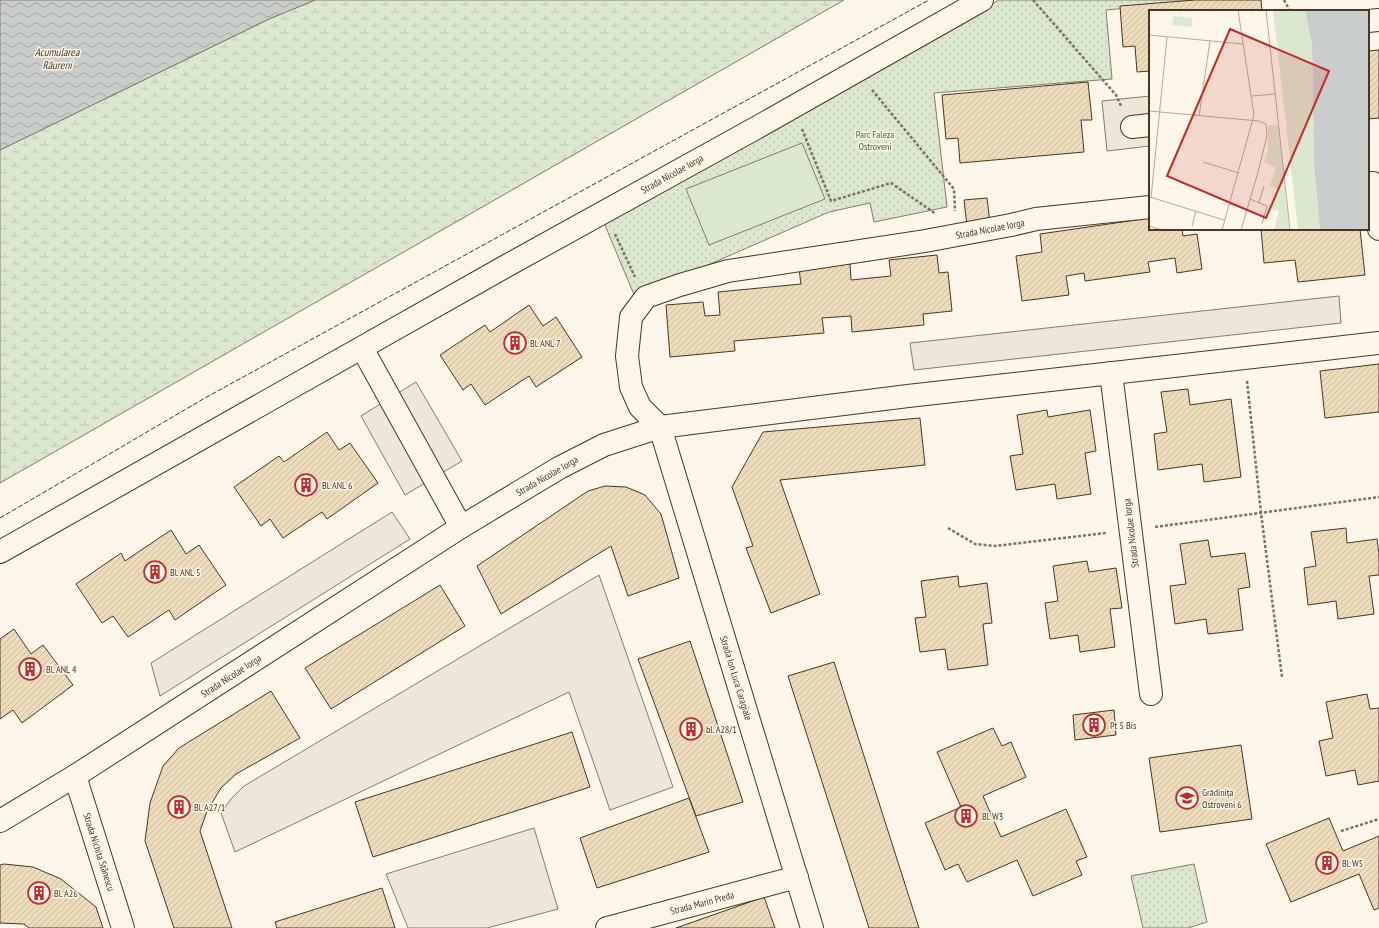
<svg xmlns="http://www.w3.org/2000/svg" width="1379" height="928" font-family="'PT Sans Narrow',sans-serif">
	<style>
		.green { fill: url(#green-dots); stroke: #887966 }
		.wetland { fill: url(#wetland-marsh); stroke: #887966 }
		.pitch { fill: #dce7d0; stroke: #887966 }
		.parking { fill: #ede7d9; stroke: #887966 }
		.water { fill: url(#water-waves); stroke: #887966 }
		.building { fill: url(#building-hatch); stroke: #4a3520 }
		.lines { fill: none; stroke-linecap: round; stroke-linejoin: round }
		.minor-casing { stroke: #4a3520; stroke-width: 24 }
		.path { stroke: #7f6f5c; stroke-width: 2.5; stroke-dasharray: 3 2; stroke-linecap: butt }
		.minor { stroke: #fbf6e9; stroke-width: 22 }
		.fence { stroke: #4a3520; stroke-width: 1; stroke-dasharray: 5 2; stroke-linecap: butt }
		.labels { text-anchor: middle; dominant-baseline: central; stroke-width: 3; stroke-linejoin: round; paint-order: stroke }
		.park-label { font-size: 10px; fill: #436837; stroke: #fbf6e9 }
		.street-label { font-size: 10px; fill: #4a3520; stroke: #fbf6e9 }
		.poi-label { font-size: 10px; fill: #4a3520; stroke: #fbf6e9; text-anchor: start }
		.water-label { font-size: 11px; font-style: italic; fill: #4a3520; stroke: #fbf6e9 }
		.inset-road { fill: none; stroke: #b4a999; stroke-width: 1 }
		.view { fill: #c62828; fill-opacity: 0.15; stroke: #c62828; stroke-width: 2 }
		.inset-edge { fill: none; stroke: #4a3520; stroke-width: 2 }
	</style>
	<defs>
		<pattern id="green-dots" width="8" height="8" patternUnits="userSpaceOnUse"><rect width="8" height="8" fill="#dce7d0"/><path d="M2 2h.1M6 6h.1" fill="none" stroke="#bec7b2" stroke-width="1.8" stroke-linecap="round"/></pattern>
		<pattern id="wetland-marsh" width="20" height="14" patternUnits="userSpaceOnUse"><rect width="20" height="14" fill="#dce7d0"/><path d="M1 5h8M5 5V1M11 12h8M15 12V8" fill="none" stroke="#bec7b2"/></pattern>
		<pattern id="water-waves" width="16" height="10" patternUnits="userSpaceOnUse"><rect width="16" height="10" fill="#c9cecd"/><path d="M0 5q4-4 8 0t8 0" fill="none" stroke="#a5a8a6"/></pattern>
		<pattern id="building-hatch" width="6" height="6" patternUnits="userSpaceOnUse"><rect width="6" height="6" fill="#ecdcbc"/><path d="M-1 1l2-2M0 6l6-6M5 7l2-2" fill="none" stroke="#ccbda1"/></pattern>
	</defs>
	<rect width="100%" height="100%" fill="#fbf6e9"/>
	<g class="green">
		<polygon points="999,0 1214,0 1106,10 1112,79 934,93 947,207 874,222 870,203 829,212 635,297 602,218"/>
		<polygon points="1194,864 1207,922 1188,928 1143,928 1131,876"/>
	</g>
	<polygon class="wetland" points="315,0 844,0 0,483 0,150 269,19"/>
	<polygon class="pitch" points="802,143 825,199 709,245 686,189"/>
	<g class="parking">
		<polygon points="1150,96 1150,146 1107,151 1102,101"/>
		<polygon points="1339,296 1341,323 914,370 910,343"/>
		<polygon points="416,382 462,461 405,495 361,416"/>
		<polygon points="392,512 410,539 160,696 151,663"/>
		<polygon points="599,575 673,787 610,810 569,692 235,852 221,813 231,799 244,786"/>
		<polygon points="534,828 558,909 487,928 408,928 386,874"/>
	</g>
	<polygon class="water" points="0,0 315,0 269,19 0,150"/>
	<g class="building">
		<polygon points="1195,0 1261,0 1262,11 1150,11 1150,71 1137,72 1135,46 1123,47 1120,6"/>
		<polygon points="1379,50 1379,118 1368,119 1368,51"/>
		<polygon points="1088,82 1092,120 1081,120 1084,152 960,163 958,138 946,139 942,95"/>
		<polygon points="987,198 990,223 967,226 964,200"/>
		<polygon points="1150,218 1150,229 1182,229 1183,236 1197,234 1202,269 1177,273 1175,258 1148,262 1150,272 1085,281 1084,273 1066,276 1069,295 1022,301 1016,256 1042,252 1040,234"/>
		<polygon points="1261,229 1360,229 1365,275 1298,282 1295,260 1264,263"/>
		<polygon points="937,255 939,273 948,272 952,311 923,314 924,325 852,332 851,316 822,318 824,333 734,341 735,351 670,357 666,305 703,302 705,316 720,315 718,292 801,284 799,269 850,264 851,280 891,276 889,260"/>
		<polygon points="529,305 543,326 556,317 582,357 536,387 529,376 485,405 471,384 463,390 440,355 485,325 490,332"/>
		<polygon points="1379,364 1379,412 1325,418 1320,371"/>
		<polygon points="1188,389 1190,405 1231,399 1241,477 1204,482 1202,464 1158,470 1154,434 1167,432 1161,392"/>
		<polygon points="1047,410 1048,417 1090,410 1096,451 1085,453 1091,494 1057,499 1055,484 1016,490 1010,456 1023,454 1017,415"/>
		<polygon points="920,418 925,465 780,480 820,594 771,613 746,548 753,546 732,487 763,432"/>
		<polygon points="327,432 339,450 350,443 378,483 327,519 322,512 283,538 270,519 261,526 234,487 279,456 284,462"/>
		<polygon points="605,486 626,487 645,495 661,514 679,578 628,596 611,546 501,614 477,566 588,491"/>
		<polygon points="1346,528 1347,543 1377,539 1379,554 1379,575 1369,576 1374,614 1338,619 1336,601 1308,605 1304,568 1316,566 1311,532"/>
		<polygon points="171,530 186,554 199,545 226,585 175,620 169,610 128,637 113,616 102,623 76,584 121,553 125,561"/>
		<polygon points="1208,540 1211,557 1245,553 1250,587 1238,589 1243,630 1208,634 1206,619 1175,624 1170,586 1186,584 1180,544"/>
		<polygon points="1087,561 1089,572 1116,568 1122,608 1110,609 1115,647 1080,652 1078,635 1050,639 1045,603 1058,601 1053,566"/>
		<polygon points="958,576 959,587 987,583 992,623 983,624 988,665 948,670 945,649 920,652 915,618 926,617 921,581"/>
		<polygon points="440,585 465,626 331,709 305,668"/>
		<polygon points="14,629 31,654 43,645 73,685 22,723 13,710 0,719 0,639"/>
		<polygon points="690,641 743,802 696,816 638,659"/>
		<polygon points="834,662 919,928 869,928 788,676"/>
		<polygon points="271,691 300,738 236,774 221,788 207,811 200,831 232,928 174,928 145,841 150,803 163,766 179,748"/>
		<polygon points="1367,694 1370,709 1379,708 1379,781 1358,785 1355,770 1326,776 1319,741 1333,738 1326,702"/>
		<polygon points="1114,710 1116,735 1075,740 1073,715"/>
		<polygon points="993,728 1002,746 1011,742 1026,777 983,796 1001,837 1066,809 1087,857 1076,861 1082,875 1033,896 1017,860 967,882 958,864 945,870 925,823 961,807 937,752"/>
		<polygon points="572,732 590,787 373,857 355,802"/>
		<polygon points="1241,745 1252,819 1160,832 1149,758"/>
		<polygon points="689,798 709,852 597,888 580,838"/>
		<polygon points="1329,818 1343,851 1379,836 1379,908 1374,910 1359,874 1291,902 1266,844"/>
		<polygon points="4,864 33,867 61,879 96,907 103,928 29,928 24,924 0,923 0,865"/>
		<polygon points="382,888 395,928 277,928 275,922"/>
		<polygon points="764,897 775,928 676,928"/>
	</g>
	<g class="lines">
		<g class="minor-casing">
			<g id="minor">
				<polyline points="1368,21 1379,20"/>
				<polyline points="1132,127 1150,125"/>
				<polyline points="1373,183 1379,229"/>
				<polyline points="362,348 461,527"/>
				<polyline points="1111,373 1151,694"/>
				<polyline points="0,552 508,265 756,128 982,0"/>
				<polyline points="75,776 123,928"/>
				<polyline points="0,821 75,776 461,527 559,468 604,445 660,427 908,396 1379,343"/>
				<polyline points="607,928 797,877"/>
				<polyline points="812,928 660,427 640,407 631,387 627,356 631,317 646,297 680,285 728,271 925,241 1011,225 1036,219 1150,207"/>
			</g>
		</g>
		<g class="path">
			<polyline points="1033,0 1116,95 1121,106"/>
			<polyline points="1284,0 1290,11"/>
			<polyline points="872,90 954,189 955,211"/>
			<polyline points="802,129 831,201 891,183 936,214"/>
			<polyline points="615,234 635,277"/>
			<polyline points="1247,381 1261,513 1282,677"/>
			<polyline points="1155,527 1379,497"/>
			<polyline points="948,528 975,544 995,546 1106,533"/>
			<polyline points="1341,831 1379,819"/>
		</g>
		<use href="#minor" class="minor"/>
		<polyline class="fence" points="0,518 205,398 929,0"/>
	</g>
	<defs>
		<g id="building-ring" transform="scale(1.15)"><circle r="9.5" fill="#fbf6e9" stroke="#c62828" stroke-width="1.5"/><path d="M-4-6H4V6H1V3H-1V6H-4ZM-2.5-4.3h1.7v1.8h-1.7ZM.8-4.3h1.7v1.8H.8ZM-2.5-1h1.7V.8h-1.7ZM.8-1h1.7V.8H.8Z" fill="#c62828"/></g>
		<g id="school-ring" transform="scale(1.15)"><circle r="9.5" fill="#fbf6e9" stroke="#c62828" stroke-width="1.5"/><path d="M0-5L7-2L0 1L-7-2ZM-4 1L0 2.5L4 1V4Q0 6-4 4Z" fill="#c62828"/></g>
	</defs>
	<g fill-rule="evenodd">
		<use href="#building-ring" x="515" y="343"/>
		<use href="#building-ring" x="306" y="485"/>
		<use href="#building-ring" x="155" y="572"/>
		<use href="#building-ring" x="30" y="669"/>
		<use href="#building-ring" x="1094" y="725"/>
		<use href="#building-ring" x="691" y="729"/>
		<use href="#school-ring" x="1187" y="798"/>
		<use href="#building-ring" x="179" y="807"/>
		<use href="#building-ring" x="966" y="816"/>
		<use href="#building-ring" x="1327" y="863"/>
		<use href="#building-ring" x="39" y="893"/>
	</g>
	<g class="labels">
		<g class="park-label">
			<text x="875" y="134">Parc Faleza<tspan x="875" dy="12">Ostroveni</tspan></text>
		</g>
		<g class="street-label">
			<text transform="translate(672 174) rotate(-29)">Strada Nicolae Iorga</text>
			<text transform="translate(990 229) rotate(-11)">Strada Nicolae Iorga</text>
			<text transform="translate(547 476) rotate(-30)">Strada Nicolae Iorga</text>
			<text transform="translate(1131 533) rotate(-97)">Strada Nicolae Iorga</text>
			<text transform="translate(231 676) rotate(-33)">Strada Nicolae Iorga</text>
			<text transform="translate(736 678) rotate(73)">Strada Ion Luca Caragiale</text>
			<text transform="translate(99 852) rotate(72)">Strada Nichita Stănescu</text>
			<text transform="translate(702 903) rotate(-15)">Strada Marin Preda</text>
		</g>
		<g class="poi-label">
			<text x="530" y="343">Bl. ANL 7</text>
			<text x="322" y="485">Bl. ANL 6</text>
			<text x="170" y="572">Bl. ANL 5</text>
			<text x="46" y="669">Bl. ANL 4</text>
			<text x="1110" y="725">Pt 5 Bis</text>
			<text x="706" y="729">bl. A28/1</text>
			<text x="1202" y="792">Grădinița<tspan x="1202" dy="12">Ostroveni 6</tspan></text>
			<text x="194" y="807">Bl. A27/1</text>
			<text x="982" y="816">Bl. W3</text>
			<text x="1342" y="863">Bl. W5</text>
			<text x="54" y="893">Bl. A26</text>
		</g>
		<g class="water-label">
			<text x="57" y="52">Acumularea<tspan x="57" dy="13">Râureni</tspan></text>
		</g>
	</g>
	<g transform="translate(1149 10)">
		<rect width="220" height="220" fill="#fbf6e9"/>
		<path d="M 119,115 L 129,115 L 140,220 L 125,220 L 130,201 L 122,199 L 129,179 L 121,176 L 127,157 L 115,153 L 119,140 Z" fill="#dce7d0"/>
		<path d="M 124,0 L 156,0 L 163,35 L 165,154 L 171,220 L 149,220 Z" fill="#dce7d0"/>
		<path d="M 25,6 L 43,8 L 43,17 L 23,15 ZM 121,126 L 128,126 L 128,140 L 121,140 Z" fill="#dce7d0"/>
		<path d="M 156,0 L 220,0 L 220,220 L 171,220 L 165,154 L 163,35 Z" fill="#c9cecd"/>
		<path class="inset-road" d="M 117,0 L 141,220M 0,25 L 94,34M 103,86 L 126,84M 0,101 L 110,111 L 117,114 L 118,126 L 109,162 L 92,220M 50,106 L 61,31M 54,152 L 90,163M 1,187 L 75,210M 2,188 L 18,27M 101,189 L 118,196 L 113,214M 110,192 L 115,176M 80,194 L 98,199M 0,216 L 13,220M 43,216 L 47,201M 73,220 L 105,105 L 89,0"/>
		<path class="view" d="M 81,19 L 180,61 L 117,208 L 18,166 Z"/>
		<rect width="220" height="220" class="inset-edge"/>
	</g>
</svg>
